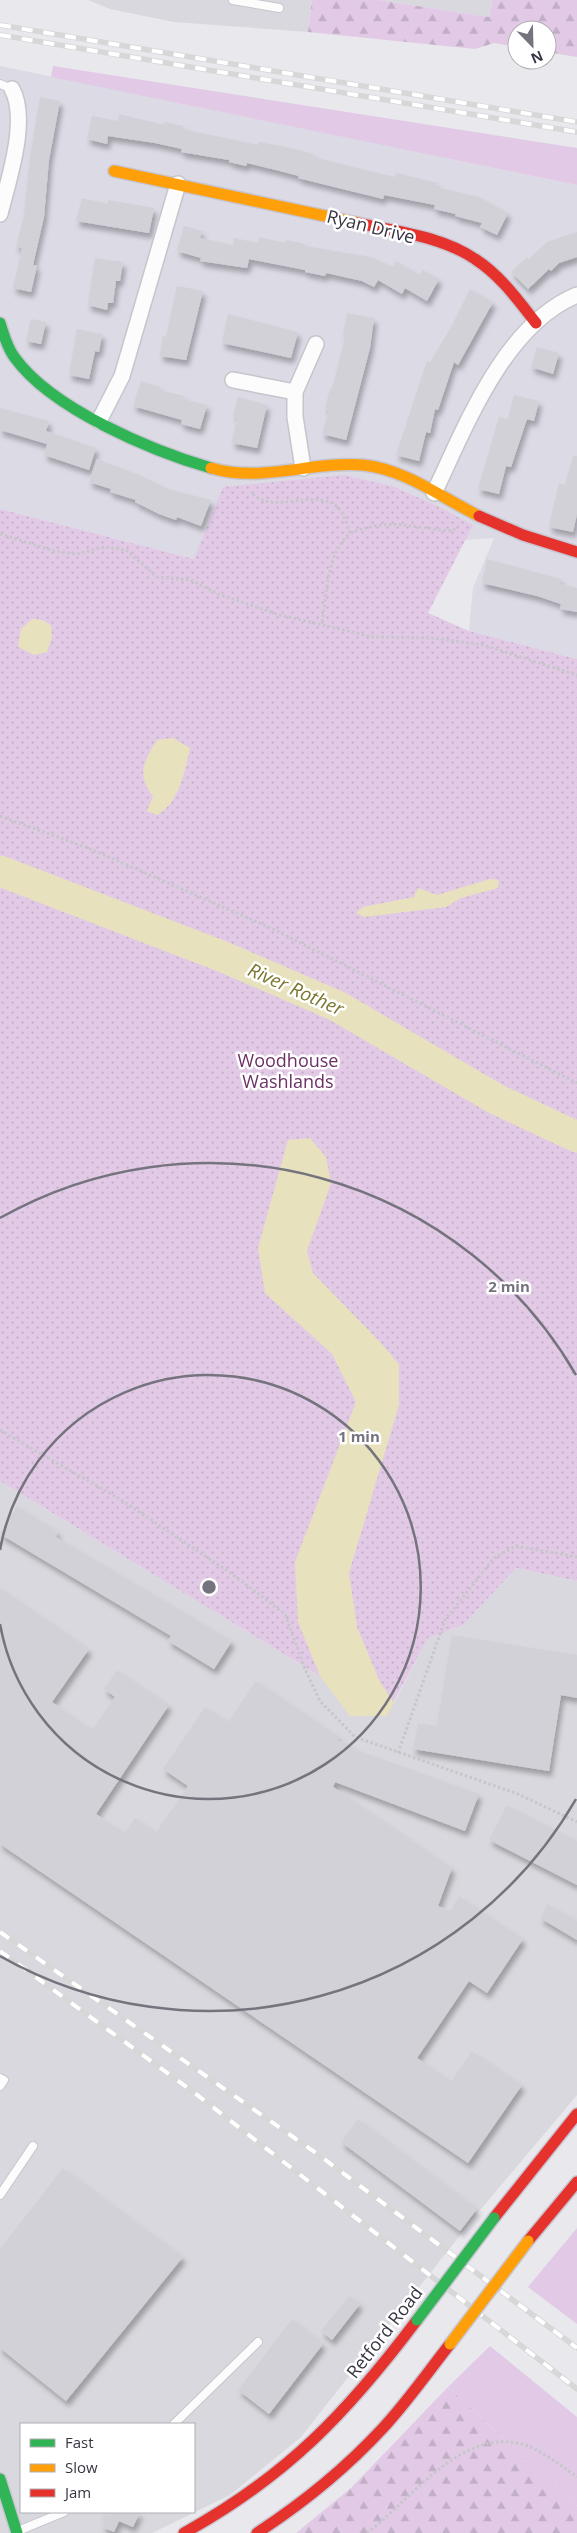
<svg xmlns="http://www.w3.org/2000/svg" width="577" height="2533" font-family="'Open Sans',sans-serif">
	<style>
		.residential { fill: #dbdae5 }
		.industrial { fill: #d8d8de; fill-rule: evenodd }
		.green { fill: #e2cae6 }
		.forest { fill: url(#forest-firs) }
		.park { fill: url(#park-dots) }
		.water { fill: #e7e2bd }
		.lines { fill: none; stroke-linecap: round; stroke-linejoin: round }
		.river { stroke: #e7e2bd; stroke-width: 31 }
		.building { fill: #d1d1d7; filter: url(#shadow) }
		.lane-casing { stroke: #c6c5cb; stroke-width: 10 }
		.street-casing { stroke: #c6c5cb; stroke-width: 18 }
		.fast-casing { stroke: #c7c5d1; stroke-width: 14 }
		.slow-casing { stroke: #c7c5d1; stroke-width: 14 }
		.jam-casing { stroke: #c7c5d1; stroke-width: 14 }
		.path { stroke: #c7c6cb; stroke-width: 3; stroke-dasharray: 2.5 2.5; stroke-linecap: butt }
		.lane { stroke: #fcfcfc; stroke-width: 8 }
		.street { stroke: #fcfcfc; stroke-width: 15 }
		.fast { stroke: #30b455; stroke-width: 11 }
		.slow { stroke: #ff9f0a; stroke-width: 11 }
		.jam { stroke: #e5322d; stroke-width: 11 }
		.rail-casing { stroke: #d7d7d8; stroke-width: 5.5 }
		.rail { stroke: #fff; stroke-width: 4; stroke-dasharray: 11; stroke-linecap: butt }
		.fast-bridge-casing { stroke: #c7c5d1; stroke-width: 14; stroke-linecap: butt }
		.slow-bridge-casing { stroke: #c7c5d1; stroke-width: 14; stroke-linecap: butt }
		.fast-bridge { stroke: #30b455; stroke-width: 11 }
		.slow-bridge { stroke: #ff9f0a; stroke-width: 11 }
		.ring { fill: none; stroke: #75747e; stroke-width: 2.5 }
		.labels { text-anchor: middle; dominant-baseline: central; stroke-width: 5; stroke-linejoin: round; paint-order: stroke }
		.street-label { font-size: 18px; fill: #373542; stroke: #fff }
		.park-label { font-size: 18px; fill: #6c3065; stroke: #fff }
		.water-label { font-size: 19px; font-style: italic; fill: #7c7631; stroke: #fff }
		.centre { fill: #75747e; stroke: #fff; stroke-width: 2.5 }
		.ring-label { font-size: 15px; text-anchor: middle; font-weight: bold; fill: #75747e; stroke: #fff; stroke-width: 5; stroke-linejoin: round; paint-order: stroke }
	</style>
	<defs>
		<pattern id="forest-firs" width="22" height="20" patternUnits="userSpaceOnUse" patternTransform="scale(1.25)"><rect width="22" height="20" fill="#e2cae6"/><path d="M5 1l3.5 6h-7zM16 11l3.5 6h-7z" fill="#c2aec6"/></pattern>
		<pattern id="park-dots" width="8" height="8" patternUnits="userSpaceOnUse" patternTransform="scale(1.25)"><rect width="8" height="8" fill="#e2cae6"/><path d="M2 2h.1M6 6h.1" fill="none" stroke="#c2aec6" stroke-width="1.8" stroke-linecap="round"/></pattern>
		<filter id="shadow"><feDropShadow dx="3" dy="5.5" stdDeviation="2.5" flood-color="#0004"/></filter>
	</defs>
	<rect width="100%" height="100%" fill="#e8e8ed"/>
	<polygon class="residential" points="0,66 577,185 577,659 469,631 473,588 494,538 194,559 0,509"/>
	<g class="industrial">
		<polygon points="88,0 312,0 308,32 174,22 110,9"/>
		<polygon points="378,0 493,0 489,17"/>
		<path d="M 0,1481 L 320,1676 L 350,1716 L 394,1703 L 428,1638 L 463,1625 L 516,1568 L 577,1581 L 577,2095 L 476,2215 L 301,2437 L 230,2495 L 152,2533 L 0,2533 ZM 21,2424 L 194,2424 L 194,2512 L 21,2512 Z"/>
	</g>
	<g class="green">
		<polygon points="53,66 577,148 577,185 51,77"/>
		<polygon points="577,2228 577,2324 528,2287"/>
		<polygon points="490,2346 577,2417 577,2506 448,2387"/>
	</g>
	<g class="forest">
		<polygon points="312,0 378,0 489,17 493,0 577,0 577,57 547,52 547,30 517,30 517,47 494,43 475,49 308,32"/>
		<polygon points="448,2387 577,2506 577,2533 296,2533 351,2488"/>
	</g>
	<polygon class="park" points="343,475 392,486 435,505 473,525 428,613 469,631 577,659 577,1581 516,1568 463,1625 428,1638 386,1716 350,1716 320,1676 0,1481 0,509 194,559 223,487"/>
	<g class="water">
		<polygon points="32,619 42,620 51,625 52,637 47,652 34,655 18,647 21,629"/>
		<path d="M 173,738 L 190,748 C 185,770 179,804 157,815 L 147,811 L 153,796 C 136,776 144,760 157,740 Z"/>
		<polygon points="490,879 499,880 498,888 461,898 446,907 364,917 356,913 363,907 414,897 418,888 437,895"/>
		<polygon points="310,1138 326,1157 331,1183 307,1251 313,1273 381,1343 399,1364 399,1405 349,1573 357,1627 380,1682 394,1703 386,1716 350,1716 320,1676 298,1622 295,1562 356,1402 332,1354 265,1293 258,1248 288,1140"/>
	</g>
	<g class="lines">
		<polyline class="river" points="0,871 221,956 337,1006 496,1099 577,1137"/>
	</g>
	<g class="building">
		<polygon points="40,97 60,101 49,160 44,217 33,265 37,266 31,292 13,288 22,248 16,247 24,216 30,158"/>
		<polygon points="119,114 164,125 165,122 183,126 182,129 258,145 258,142 282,146 314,154 313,157 345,165 395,177 396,173 437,183 436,187 479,197 508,213 497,235 480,227 482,223 455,216 456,214 434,209 435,205 384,195 383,199 298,178 299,176 276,170 247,163 246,166 229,162 229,160 181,152 182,149 155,143 108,136 107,144 87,139 92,116 118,121"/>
		<polygon points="82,198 108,204 108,200 154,208 149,233 76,221"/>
		<polygon points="184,226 202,231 200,238 233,245 234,238 258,243 259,237 285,243 286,240 305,244 305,246 371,257 393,267 396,261 420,275 423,270 439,279 427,301 405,288 402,294 378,280 374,287 362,281 326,273 325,276 305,272 305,270 249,259 247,268 200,261 201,258 177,251"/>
		<polygon points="577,232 577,257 559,263 551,271 549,269 528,289 511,272 527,257 529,259 547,242"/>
		<polygon points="95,258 123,262 120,281 116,281 113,303 108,303 107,310 88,305"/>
		<polygon points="177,286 203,291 186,360 160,356 163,336 166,337"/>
		<polygon points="470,289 493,302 458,365 454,362 438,410 435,409 430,433 426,432 419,461 396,455 427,361 430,362 450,329"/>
		<polygon points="347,313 374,318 370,348 346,440 322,434 329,410 325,409 330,388 332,389 346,334 343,334"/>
		<polygon points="228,314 298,332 291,358 222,343"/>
		<polygon points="31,319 46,322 41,344 26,341"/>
		<polygon points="77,329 102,334 99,352 95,351 89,379 69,375"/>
		<polygon points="537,347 559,353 553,374 531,367"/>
		<polygon points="141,381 160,387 159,390 184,396 183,399 207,405 200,429 181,424 182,420 133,406"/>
		<polygon points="514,395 539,401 534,421 527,419 511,467 506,466 499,494 478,489 499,417 508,419"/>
		<polygon points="238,397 267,405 257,448 232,443 237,417 233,416"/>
		<polygon points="0,408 49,421 46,431 96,448 89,470 44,455 47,444 0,430"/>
		<polygon points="573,456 577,456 577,514 573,532 549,527 559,483 565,485"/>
		<polygon points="97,459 139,475 168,489 211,500 201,526 177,517 176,520 159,514 135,502 136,500 110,492 111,489 89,482"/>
		<polygon points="487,559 561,579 560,584 577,588 577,612 560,609 561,604 537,596 482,583"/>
		<polygon points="17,1506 58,1532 56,1537 232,1641 214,1669 168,1641 171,1636 0,1534"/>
		<polygon points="0,1588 89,1649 52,1702 92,1730 115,1697 104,1689 117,1670 169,1705 96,1814 124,1833 135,1818 156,1832 188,1786 163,1769 205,1707 228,1722 256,1681 339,1737 337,1740 354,1747 354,1749 479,1794 465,1831 335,1782 333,1787 452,1868 438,1906 451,1911 459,1896 523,1939 487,1993 469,1981 417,2058 451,2081 472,2051 522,2085 468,2163 0,1844"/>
		<polygon points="452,1635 577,1655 577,1698 561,1695 549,1771 413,1749 418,1723 437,1726"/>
		<polygon points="507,1805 577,1841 577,1885 489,1840"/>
		<polygon points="548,1904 577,1921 577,1940 540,1918"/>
		<polygon points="358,2119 477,2209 460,2231 341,2142"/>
		<polygon points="63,2168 183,2257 66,2401 0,2348 0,2249"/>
		<polygon points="349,2296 360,2304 332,2340 321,2331"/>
		<polygon points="292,2319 323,2344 269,2414 238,2390"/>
		<polygon points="99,2512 140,2512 133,2527 119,2521 114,2532 102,2527 107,2515"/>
	</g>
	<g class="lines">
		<g class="lane-casing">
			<g id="lane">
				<polyline points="233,0 279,8"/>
				<polyline points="0,84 12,89"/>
				<polyline points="0,2078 4,2080 0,2086"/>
				<polyline points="0,2195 33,2146"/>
				<polyline points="174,2424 258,2342"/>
				<polyline points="18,2531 64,2512"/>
			</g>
		</g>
		<g class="street-casing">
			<g id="street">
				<path d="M 0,214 C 8,181 29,120 12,89"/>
				<polyline points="233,380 295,392"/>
				<polyline points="99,421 122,376 178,184"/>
				<polyline points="303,468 295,417 295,392 316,344"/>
				<path d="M 434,493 C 466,426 504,325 577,295"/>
			</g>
		</g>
		<g class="fast-casing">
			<g id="fast">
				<path d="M 0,323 C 4,335 7,348 15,358 C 52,409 152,451 211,468"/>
				<polyline points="0,2479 17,2533"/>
			</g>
		</g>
		<g class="slow-casing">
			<g id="slow">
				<polyline points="114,171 358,223"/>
				<path d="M 211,468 C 262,483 312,461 363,465 C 405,469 442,498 479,516"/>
			</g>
		</g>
		<g class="jam-casing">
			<g id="jam">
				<path d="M 358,223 C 397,232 441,236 475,259 C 500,275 518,300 536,323"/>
				<polyline points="479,516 523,535 577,552"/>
				<polyline points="494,2218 577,2114"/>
				<polyline points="528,2241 577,2182"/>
				<path d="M 184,2533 C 287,2476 347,2413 417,2320"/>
				<path d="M 257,2533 C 303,2503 346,2468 383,2428 C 407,2402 428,2372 450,2344"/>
			</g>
		</g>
		<g class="path">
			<path d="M 253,494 C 272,516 320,484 341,511 C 345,517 347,526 350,533 C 326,555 327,592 322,623"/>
			<path d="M 350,533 C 391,517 412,528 452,531 L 459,526"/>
			<polyline points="0,534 54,551 77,554 105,547 126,550 157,577 191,580 218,594 280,615 373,637 434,638 483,645 577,675"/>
			<polyline points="0,816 93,850 273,929 577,1083"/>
			<polyline points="0,1430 123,1501 232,1574 285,1614 305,1669 320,1701 355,1737 518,1794 577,1822"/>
			<polyline points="398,1753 445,1620 494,1558 516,1546 577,1557"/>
			<path d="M 367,2533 C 410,2501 460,2428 522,2444 C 536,2447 565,2468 577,2477"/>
		</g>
		<use href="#lane" class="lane"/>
		<use href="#street" class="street"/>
		<use href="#fast" class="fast"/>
		<use href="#slow" class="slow"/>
		<use href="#jam" class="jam"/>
		<g class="rail-casing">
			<g id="rail">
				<polyline points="0,25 577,122"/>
				<polyline points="0,35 577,132"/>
				<polyline points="0,1932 316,2153 577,2348"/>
				<polyline points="0,1951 192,2091 577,2389"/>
			</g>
		</g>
		<use href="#rail" class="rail"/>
		<g class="fast-bridge-casing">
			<polyline id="fast-bridge" points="417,2320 494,2218"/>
		</g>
		<g class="slow-bridge-casing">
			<polyline id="slow-bridge" points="450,2344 528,2241"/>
		</g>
		<use href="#fast-bridge" class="fast-bridge"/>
		<use href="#slow-bridge" class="slow-bridge"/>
	</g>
	<g class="ring">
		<path d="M0 1550A212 212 0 1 1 0 1624"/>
		<path d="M576 1799A424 424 0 0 1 0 1956M0 1218A424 424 0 0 1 576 1375"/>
	</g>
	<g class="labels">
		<g class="street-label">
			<text transform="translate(371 226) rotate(14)">Ryan Drive</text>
			<text transform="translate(384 2332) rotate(-52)">Retford Road</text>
		</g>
		<g class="park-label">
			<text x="288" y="1060">Woodhouse<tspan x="288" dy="21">Washlands</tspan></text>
		</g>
		<g class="water-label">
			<text transform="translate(296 989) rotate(24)">River Rother</text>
		</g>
	</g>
	<circle cx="209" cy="1587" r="8" class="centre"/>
	<g class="ring-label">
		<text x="509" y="1292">2 min</text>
		<text x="359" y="1442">1 min</text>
	</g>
	<rect x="20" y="2423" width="175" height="90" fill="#ffffff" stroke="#afaeb3"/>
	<rect x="30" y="2439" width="25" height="8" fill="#30b455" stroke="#afaeb3"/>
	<text x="65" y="2448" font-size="15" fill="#373542">Fast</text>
	<rect x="30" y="2464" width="25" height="8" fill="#ff9f0a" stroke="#afaeb3"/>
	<text x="65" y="2473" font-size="15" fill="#373542">Slow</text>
	<rect x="30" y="2489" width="25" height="8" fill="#e5322d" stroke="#afaeb3"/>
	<text x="65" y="2498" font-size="15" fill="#373542">Jam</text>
	<g transform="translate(532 45) rotate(157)"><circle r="24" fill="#ffffff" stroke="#afaeb3"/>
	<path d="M0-4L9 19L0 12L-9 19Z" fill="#75747e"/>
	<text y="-8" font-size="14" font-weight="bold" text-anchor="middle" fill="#373542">N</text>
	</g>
</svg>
